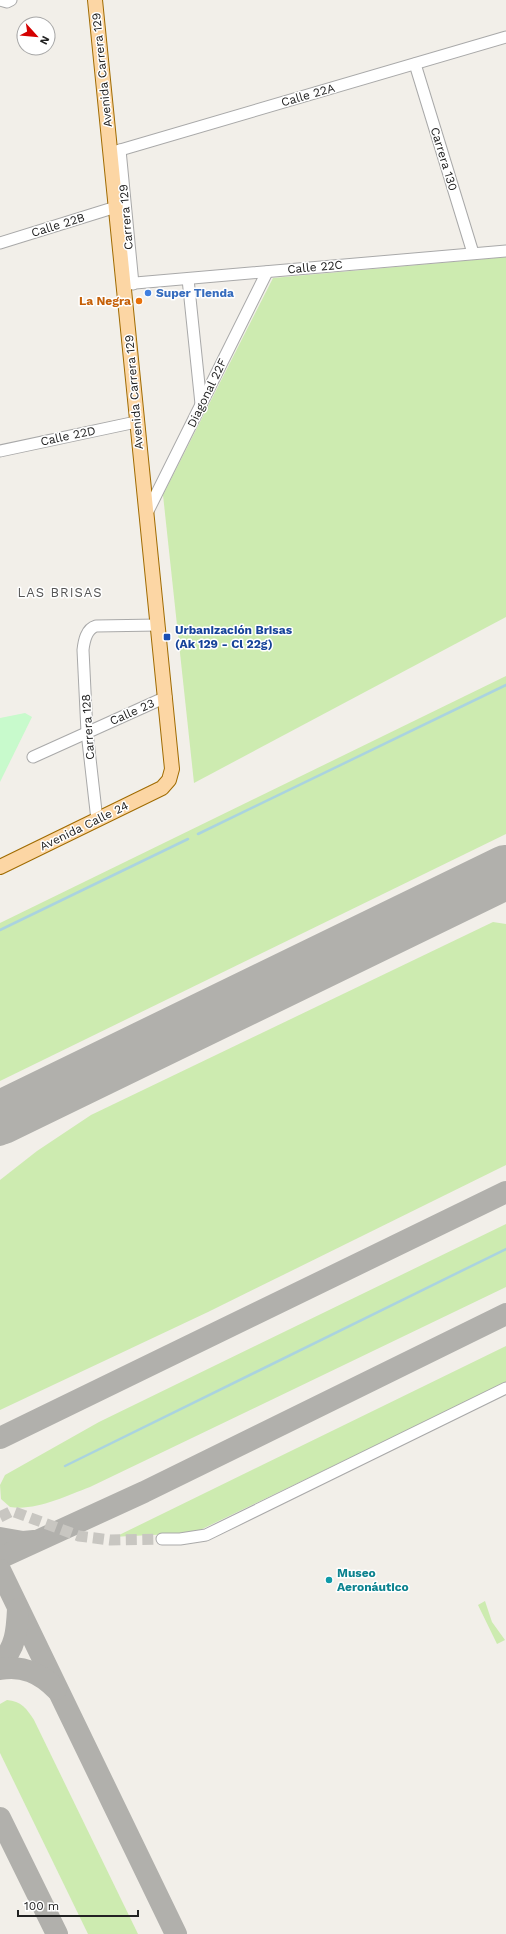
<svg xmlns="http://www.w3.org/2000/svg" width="506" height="1934" font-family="'Work Sans',sans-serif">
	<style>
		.grass { fill: #cdebb0 }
		.park { fill: #c8facc }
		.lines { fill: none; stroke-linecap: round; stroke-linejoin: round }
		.stream { stroke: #aad3df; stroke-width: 2.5 }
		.taxiway { stroke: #b1b0ac; stroke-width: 22 }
		.runway { stroke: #b1b0ac; stroke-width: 54 }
		.minor-tunnel { stroke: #c8c6c1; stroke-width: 11; stroke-dasharray: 11 5.5; stroke-linecap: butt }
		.minor-casing { stroke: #a9a9a9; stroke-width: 13 }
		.major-casing { stroke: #a06b00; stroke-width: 16 }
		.minor { stroke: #fff; stroke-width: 11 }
		.major { stroke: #fcd6a4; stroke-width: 14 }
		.shop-dot { fill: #3f7fe0; stroke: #fff; stroke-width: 1.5 }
		.food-dot { fill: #e8710a; stroke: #fff; stroke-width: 1.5 }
		.transit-dot { fill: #1a4fb4; stroke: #fff; stroke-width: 1.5 }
		.culture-dot { fill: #0f9aa8; stroke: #fff; stroke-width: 1.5 }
		.labels { text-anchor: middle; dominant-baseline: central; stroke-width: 3; stroke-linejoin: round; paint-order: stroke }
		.street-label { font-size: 12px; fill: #222; stroke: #fff }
		.shop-label { font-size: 12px; font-weight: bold; fill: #366cbe; stroke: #fff; text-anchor: start }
		.food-label { font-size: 12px; font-weight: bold; fill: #c56008; stroke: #fff; text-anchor: end }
		.transit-label { font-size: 12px; font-weight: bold; fill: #164399; stroke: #fff; text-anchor: start }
		.culture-label { font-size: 12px; font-weight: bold; fill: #0d838f; stroke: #fff; text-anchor: start }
		.neighbourhood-label { font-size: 13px; letter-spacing: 1px; fill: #555; stroke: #fff }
	</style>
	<rect width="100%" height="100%" fill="#f2efe9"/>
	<g class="grass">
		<polygon points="506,257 506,617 194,783 163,495 273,278"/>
		<polygon points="506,676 506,834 0,1081 0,923"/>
		<polygon points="493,922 506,924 506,1165 208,1312 0,1410 0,1180 37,1151 91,1115"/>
		<path d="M 506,1224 L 506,1287 L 90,1487 C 66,1496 36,1511 10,1507 L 1,1499 L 0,1485 L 5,1475 L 99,1422 Z"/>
		<path d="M 506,1346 L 506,1383 L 200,1530 C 172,1535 143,1535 115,1537 Z"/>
		<polygon points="485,1601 492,1622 505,1640 497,1644 478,1605"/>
		<path d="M 7,1700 C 21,1701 27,1709 34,1720 L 138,1934 L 88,1934 L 0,1753 L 0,1704 Z"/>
	</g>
	<polygon class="park" points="25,713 32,717 0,782 0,718"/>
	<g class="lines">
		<g class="stream">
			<polyline points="198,834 506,685"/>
			<polyline points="0,930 188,839"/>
			<polyline points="65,1466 506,1249"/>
		</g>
		<g class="taxiway">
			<polyline points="483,883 506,883"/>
			<polyline points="0,1135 71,1083"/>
			<polyline points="0,1438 506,1192"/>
			<polyline points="0,1538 23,1542 34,1541"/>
			<polyline points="0,1558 144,1492 506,1314"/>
			<polyline points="0,1570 176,1934"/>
			<path d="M 0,1663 C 16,1648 17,1630 18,1609"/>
			<path d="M 0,1669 C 23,1665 40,1673 56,1689"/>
			<polyline points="0,1818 57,1934"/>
		</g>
		<polyline class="runway" points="0,1118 506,872"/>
		<polyline class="minor-tunnel" points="0,1517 12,1511 79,1536 110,1540 162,1539"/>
		<g class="minor-casing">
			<g id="minor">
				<polyline points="0,0 7,2 11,0"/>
				<polyline points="415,64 473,253"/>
				<polyline points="120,150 133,284"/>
				<polyline points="110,153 506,37"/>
				<polyline points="0,243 116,207"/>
				<polyline points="188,279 201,404"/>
				<polyline points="124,284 506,251"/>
				<polyline points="0,451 136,422"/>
				<polyline points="146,515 267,272"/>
				<polyline points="33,757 166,697"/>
				<path d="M 97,820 L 87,732 L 83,650 C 84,641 86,629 96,626 L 158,625"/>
				<polyline points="162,1539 180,1539 206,1535 506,1388"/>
			</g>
		</g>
		<g class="major-casing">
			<polyline id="major" points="0,867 162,788 169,780 172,769 95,0"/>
		</g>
		<use href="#minor" class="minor"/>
		<use href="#major" class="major"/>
	</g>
	<circle class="shop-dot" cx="148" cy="293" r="4"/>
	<circle class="food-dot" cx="139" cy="301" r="4"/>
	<rect class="transit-dot" x="163" y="633" width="8" height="8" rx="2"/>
	<circle class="culture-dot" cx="329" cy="1580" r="4"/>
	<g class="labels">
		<g class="street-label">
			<text transform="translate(102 70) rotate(-96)">Avenida Carrera 129</text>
			<text transform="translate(308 95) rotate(-16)">Calle 22A</text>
			<text transform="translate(444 159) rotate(73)">Carrera 130</text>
			<text transform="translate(126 217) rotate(-95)">Carrera 129</text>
			<text transform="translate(58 225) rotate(-17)">Calle 22B</text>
			<text transform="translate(315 267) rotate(-5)">Calle 22C</text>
			<text transform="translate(134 392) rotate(-95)">Avenida Carrera 129</text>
			<text transform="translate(207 393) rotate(-64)">Diagonal 22F</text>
			<text transform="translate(68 436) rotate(-12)">Calle 22D</text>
			<text transform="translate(132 712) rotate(-24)">Calle 23</text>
			<text transform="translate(88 727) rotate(-94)">Carrera 128</text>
			<text transform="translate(84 826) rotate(-26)">Avenida Calle 24</text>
		</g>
		<g class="shop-label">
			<text x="156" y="293">Super Tienda</text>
		</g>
		<g class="food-label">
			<text x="131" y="301">La Negra</text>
		</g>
		<g class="transit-label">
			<text x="175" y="630">Urbanización Brisas<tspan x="175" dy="14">(Ak 129 - Cl 22g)</tspan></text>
		</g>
		<g class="culture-label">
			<text x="337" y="1573">Museo<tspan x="337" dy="14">Aeronáutico</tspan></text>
		</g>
		<g class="neighbourhood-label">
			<text x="60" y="592">LAS BRISAS</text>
		</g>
	</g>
	<g transform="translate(36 36) rotate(117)"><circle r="19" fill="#ffffff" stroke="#a7a7a7"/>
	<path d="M0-3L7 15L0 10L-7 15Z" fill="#d40000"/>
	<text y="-6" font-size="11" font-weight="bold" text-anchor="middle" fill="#222222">N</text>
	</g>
	<path d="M18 1910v6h120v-6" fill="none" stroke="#222222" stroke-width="2"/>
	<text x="24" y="1910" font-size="12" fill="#222222" stroke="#ffffff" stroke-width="3" paint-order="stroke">100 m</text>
</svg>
